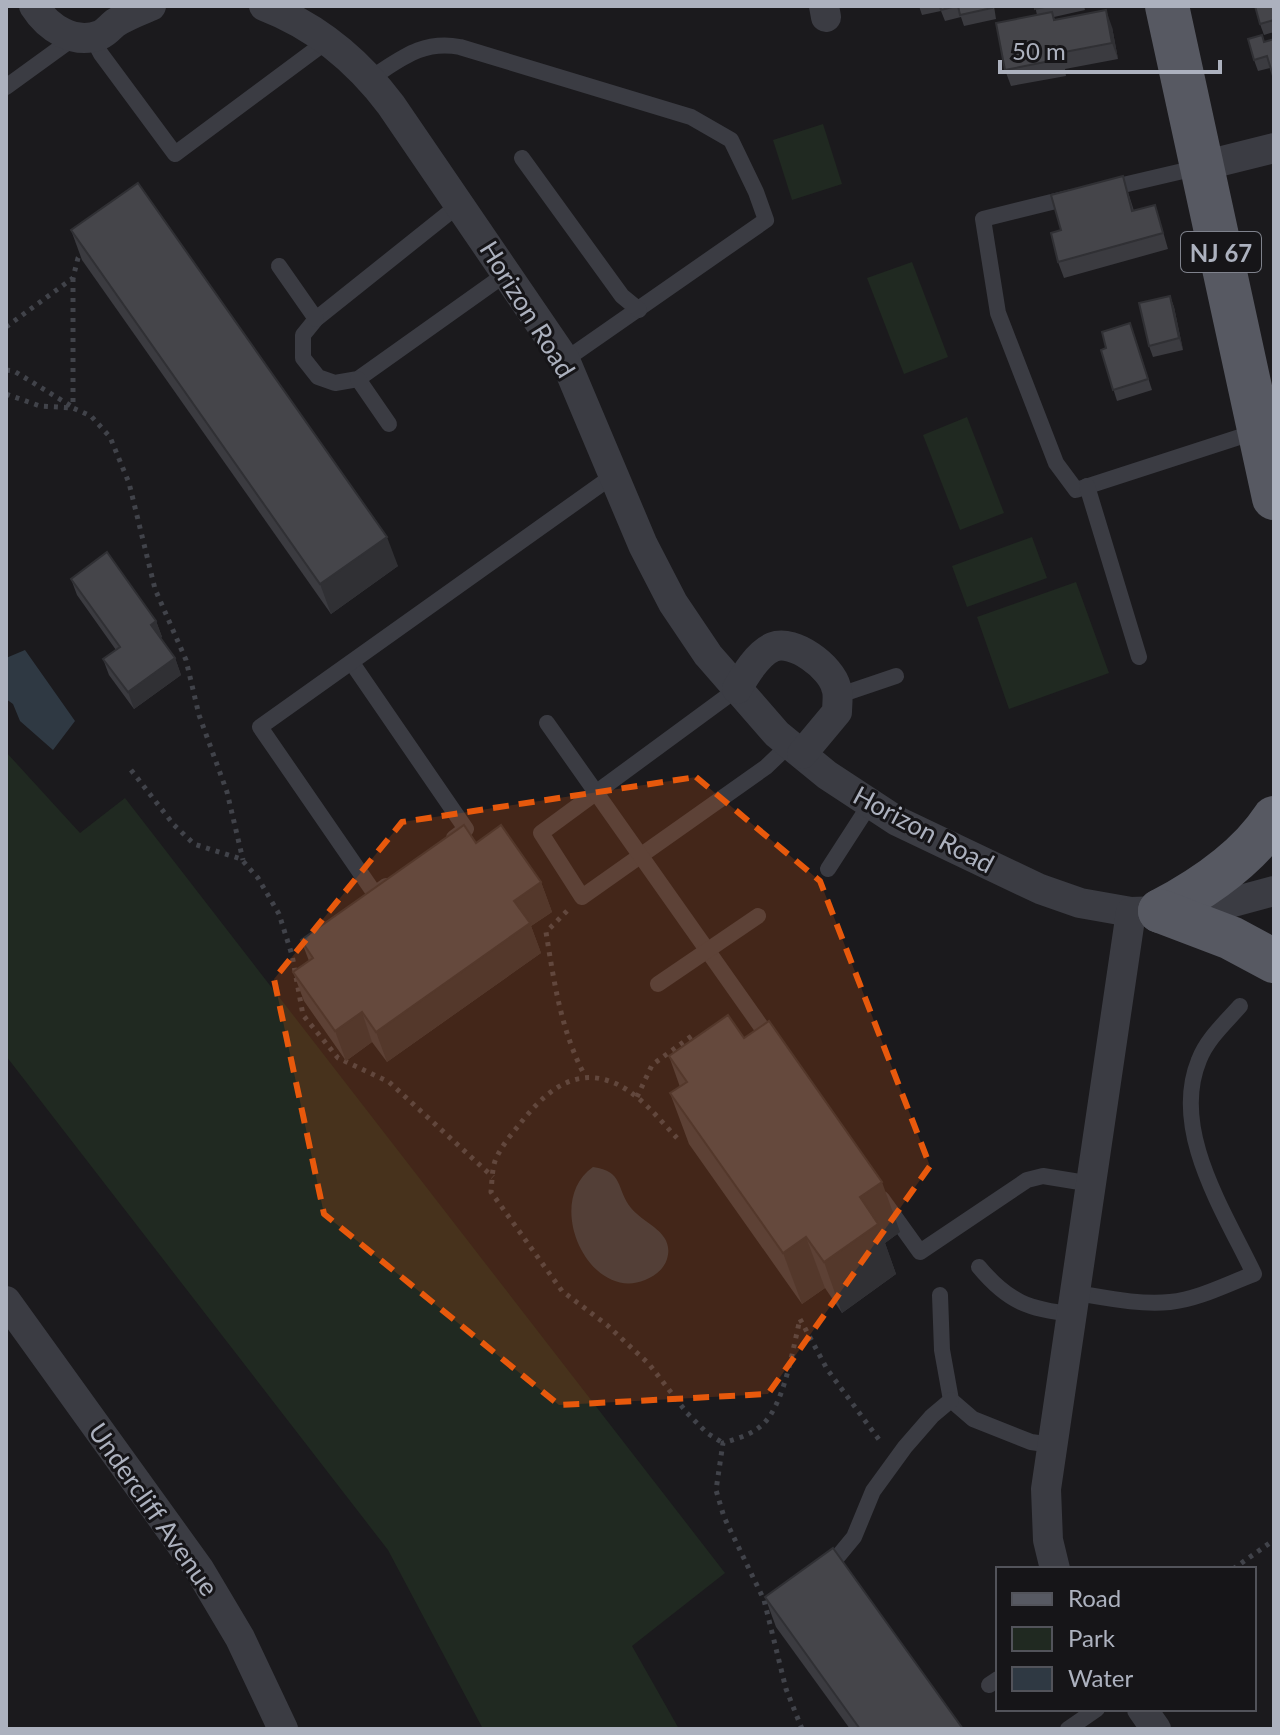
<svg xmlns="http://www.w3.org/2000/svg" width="1280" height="1735" font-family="Lato,sans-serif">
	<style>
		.green { fill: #202921 }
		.water { fill: #2f3943 }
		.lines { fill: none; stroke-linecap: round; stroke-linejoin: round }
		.path { stroke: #41434a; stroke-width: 5; stroke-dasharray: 4 6; stroke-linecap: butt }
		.service { stroke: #3b3c43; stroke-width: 16 }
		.minor { stroke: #3b3c43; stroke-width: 30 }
		.primary { stroke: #575962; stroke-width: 44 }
		.wall { fill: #3b3b40 }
		.shaded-wall { fill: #303034 }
		.building { fill: #45454a; stroke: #303034; stroke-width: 2 }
		.marked { fill: #e8590c; fill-opacity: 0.2; stroke: #e8590c; stroke-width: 6; stroke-dasharray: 16 10; stroke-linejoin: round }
		.labels { text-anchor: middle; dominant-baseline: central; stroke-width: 6; stroke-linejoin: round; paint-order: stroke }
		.shield { fill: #161518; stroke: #7f828c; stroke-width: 2 }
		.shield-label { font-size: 24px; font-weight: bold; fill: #acb1be }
		.street-label { font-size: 26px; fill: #acb1be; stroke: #161518 }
	</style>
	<rect width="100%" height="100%" fill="#1b1a1d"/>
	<g class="green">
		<polygon points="823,124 842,184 792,200 773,140"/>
		<polygon points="912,262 948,357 904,374 867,278"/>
		<polygon points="967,417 1004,513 960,530 923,435"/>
		<polygon points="1032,537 1047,578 967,607 952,566"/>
		<polygon points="1076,582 1109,673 1009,709 977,617"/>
		<polygon points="6,752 80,833 125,798 725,1573 632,1646 679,1729 483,1729 388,1550 6,1056"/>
	</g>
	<g class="water">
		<polygon points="25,650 75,721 53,750 20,721 13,704 6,699 6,658"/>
		<path d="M 593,1167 C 624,1171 616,1189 631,1208 C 645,1225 675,1232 667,1259 C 664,1269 655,1276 645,1280 C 590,1303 542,1203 593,1167 Z"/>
	</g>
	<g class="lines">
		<g class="path">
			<polyline points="73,278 73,408"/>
			<polyline points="6,327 73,278 78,258 84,250"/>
			<polyline points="6,370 14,371 71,406"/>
			<polyline points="6,394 40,406 73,408 91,416 110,437 129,483 155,589 186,660 199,715 227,792 243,860"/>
			<polyline points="131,770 174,825 194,844 241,859 258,878 279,914 292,955 303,1015 338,1058 389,1082 493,1177"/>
			<path d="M 567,911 L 546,932 C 554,982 561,1031 585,1076"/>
			<polyline points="637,1097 652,1065 693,1035"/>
			<path d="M 677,1138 C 657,1117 635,1088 606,1080 C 568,1069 540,1098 519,1125 C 510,1136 500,1148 495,1161 C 492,1170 492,1182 491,1192 L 562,1291 L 607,1325 L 649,1364 L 687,1413 L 707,1433 L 723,1443"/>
			<polyline points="1233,1569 1274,1540"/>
			<path d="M 802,1729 L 786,1689 L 764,1600 L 724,1517 L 716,1490 L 723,1443 C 736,1439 751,1435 762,1425 C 784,1406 793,1348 800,1319 L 827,1369 L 880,1441"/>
		</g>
		<g class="service">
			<polyline points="92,37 101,54 175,154 327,41"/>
			<path d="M 371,78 C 401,59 422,40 460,47 L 691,117 L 731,140 L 756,192 L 766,220 L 565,360"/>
			<polyline points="6,87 75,37"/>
			<polyline points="522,158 622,296 639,310"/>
			<polyline points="1106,189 1200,167"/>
			<polyline points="1072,197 983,219 998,313 1056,463 1076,490 1258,431"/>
			<polyline points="460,204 316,319 303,335 303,358 318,377 335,383 358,379 507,273"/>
			<polyline points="279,266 316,319"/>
			<polyline points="358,379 389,424"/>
			<polyline points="1087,486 1139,657"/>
			<polyline points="352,663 466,829 454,838"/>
			<polyline points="737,689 541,833 582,897 766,767 790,744"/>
			<polyline points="837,696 896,676"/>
			<polyline points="547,723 772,1042"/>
			<polyline points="828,869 870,804"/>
			<polyline points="386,886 375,894 260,727 614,475"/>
			<polyline points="658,984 758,916"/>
			<polyline points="882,1199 920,1252 1027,1180 1043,1176 1092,1184"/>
			<path d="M 979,1267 C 1008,1302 1030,1310 1073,1314"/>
			<path d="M 1076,1293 C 1107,1298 1139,1305 1170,1302 C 1199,1299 1227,1284 1254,1274 C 1224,1211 1170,1130 1199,1060 C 1207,1039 1225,1023 1240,1006"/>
			<polyline points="940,1295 942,1350 951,1400 973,1419 1031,1442 1052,1445"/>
			<polyline points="835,1560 854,1537 873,1491 905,1447 932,1416 951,1400"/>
			<polyline points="989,1685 998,1679"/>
			<polyline points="1068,1729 1097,1709"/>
		</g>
		<g class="minor">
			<path d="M 34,6 C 48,28 74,45 100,35 C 107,32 110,27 115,23 C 126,16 139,11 151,6"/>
			<path d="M 264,6 C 316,26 358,61 391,105 L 565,360 L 643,545 L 673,603 L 708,655 L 777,734 L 827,775 L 897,821 L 1040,889 L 1080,903 L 1131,912 L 1160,911 L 1222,905 L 1274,891"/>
			<polyline points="824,6 826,17"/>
			<polyline points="1202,166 1274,148"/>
			<path d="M 737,689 C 745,675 758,653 773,647 C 794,639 831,667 836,687 C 839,694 837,704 837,712 L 802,754"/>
			<polyline points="6,1301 199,1569 240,1638 283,1729"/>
			<polyline points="1055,1569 1048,1540 1046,1489 1131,912"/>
			<polyline points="1142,1709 1156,1729"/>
		</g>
		<g class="primary">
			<polyline points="1167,6 1274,498"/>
			<path d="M 1160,911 C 1202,889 1247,859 1274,818"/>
			<polyline points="1160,911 1231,938 1274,961"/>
		</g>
	</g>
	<g class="wall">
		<polygon points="919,6 994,6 996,19 964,26 961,17 945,21 941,11 922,15"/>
		<polygon points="1035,6 1084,6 1085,10 1054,17 1055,20 1112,27 1118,59 1065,69 1066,76 1011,86 1005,70 1037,15"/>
		<polygon points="1274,6 1274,32 1264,35 1260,24"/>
		<polygon points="1274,39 1274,79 1270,68 1258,71 1254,60 1264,42"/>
		<polygon points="1123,176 1134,211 1160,221 1168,249 1064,278 1058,262 1061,230"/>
		<polygon points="71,230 398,566 331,614 82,260"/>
		<polygon points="1170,296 1174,307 1183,350 1153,357 1149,346"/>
		<polygon points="1134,334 1152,390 1117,401 1101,350"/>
		<polygon points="71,579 156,621 162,637 160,638 175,658 181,675 134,709 109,675 103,659 116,650 77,595"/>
		<polygon points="476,843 541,882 552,912 531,926 541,953 387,1062 372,1042 346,1061 304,1001 293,972 309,961 301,940"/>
		<polygon points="744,1038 900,1232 885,1243 896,1274 842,1313 825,1288 802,1304 689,1144 670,1093 680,1087 669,1056"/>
		<polygon points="765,1597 963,1729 850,1729 776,1627"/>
	</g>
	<g class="shaded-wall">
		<polygon points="1106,10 1112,27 1118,59 1112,43"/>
		<polygon points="1170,296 1174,307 1183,350 1179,338"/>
		<polygon points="387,537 398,566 331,614 320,584"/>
		<polygon points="156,621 162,637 156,641 151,625"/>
		<polygon points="175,658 181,675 134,709 128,692"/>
		<polygon points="541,882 552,912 531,926 541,953 387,1062 376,1032 514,901"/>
		<polygon points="362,1012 372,1042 346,1061 335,1031"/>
		<polygon points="882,1182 900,1232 885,1243 896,1274 842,1313 824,1262 860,1197"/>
		<polygon points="806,1237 825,1288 802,1304 783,1253"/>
	</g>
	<g class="building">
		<polygon points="940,6 956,6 941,10"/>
		<polygon points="958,6 992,6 992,8 960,15"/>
		<polygon points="1035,6 1049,6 1035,9"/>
		<polygon points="1255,6 1274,6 1274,20 1260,24"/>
		<polygon points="1106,10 1112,43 1059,53 1060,59 1005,70 996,23 1052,12 1054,20"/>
		<polygon points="1262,35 1264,42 1274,39 1274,76 1273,76 1267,56 1254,60 1248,39"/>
		<polygon points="1123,176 1132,211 1155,205 1163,233 1058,262 1051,233 1061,230 1051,195"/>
		<polygon points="138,183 387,537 320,584 71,230"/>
		<polygon points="1170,296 1179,338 1149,346 1139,303"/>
		<polygon points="1130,323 1148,379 1113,390 1101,350 1106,348 1102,332"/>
		<polygon points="107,552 156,621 151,625 175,658 128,692 103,659 120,647 71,579"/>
		<polygon points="464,825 476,843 501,825 541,882 514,901 530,923 376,1032 362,1012 335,1031 293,972 313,958 301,940"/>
		<polygon points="728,1015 744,1038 769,1021 882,1182 860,1197 878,1224 824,1262 806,1237 783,1253 670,1093 687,1082 669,1056"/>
		<polygon points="833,1548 963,1729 860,1729 765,1597"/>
	</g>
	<path class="marked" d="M 696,777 L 820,881 L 930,1166 L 768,1394 L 559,1405 L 324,1214 L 274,979 L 402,822 Z"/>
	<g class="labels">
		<rect class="shield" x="1181" y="232" width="80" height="40" rx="6"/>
		<g class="shield-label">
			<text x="1221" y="252">NJ 67</text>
		</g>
		<g class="street-label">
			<text transform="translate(528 309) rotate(58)">Horizon Road</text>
			<text transform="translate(924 829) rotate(28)">Horizon Road</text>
			<text transform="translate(154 1509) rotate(55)">Undercliff Avenue</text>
		</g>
	</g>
	<rect width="1280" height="1735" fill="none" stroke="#acb1be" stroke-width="16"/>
	<rect x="996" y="1567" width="260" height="144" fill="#161518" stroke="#52535a" stroke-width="2"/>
	<rect x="1012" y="1593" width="40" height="12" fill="#575962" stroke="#52535a" stroke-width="2"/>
	<text x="1068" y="1607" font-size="24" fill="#acb1be">Road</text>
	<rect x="1012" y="1627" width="40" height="24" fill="#202921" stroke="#52535a" stroke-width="2"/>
	<text x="1068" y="1647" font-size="24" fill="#acb1be">Park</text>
	<rect x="1012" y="1667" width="40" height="24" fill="#2f3943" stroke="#52535a" stroke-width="2"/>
	<text x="1068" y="1687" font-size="24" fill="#acb1be">Water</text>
	<path d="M1000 60v12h220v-12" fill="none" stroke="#acb1be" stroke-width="4"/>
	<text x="1012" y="60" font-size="24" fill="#acb1be" stroke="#161518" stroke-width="6" paint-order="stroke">50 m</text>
</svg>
